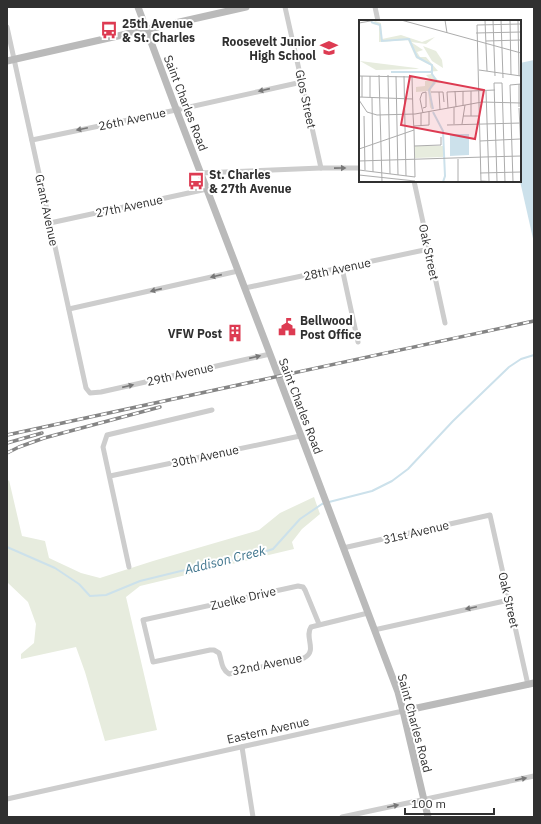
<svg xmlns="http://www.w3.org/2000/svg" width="541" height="824" font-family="'IBM Plex Sans',sans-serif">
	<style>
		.green { fill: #e7ecde }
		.water { fill: #cce1eb }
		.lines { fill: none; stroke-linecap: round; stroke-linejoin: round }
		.stream { stroke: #cce1eb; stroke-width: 2 }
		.minor { stroke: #cdcdcd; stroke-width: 5 }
		.secondary { stroke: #bababa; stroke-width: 7 }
		.rail-casing { stroke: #858585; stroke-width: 3.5 }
		.rail { stroke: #fff; stroke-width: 2; stroke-dasharray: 6; stroke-linecap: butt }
		.oneway { fill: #777 }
		.labels { text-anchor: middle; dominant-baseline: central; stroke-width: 4; stroke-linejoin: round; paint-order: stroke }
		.poi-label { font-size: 12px; font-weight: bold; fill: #303030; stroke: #fff; text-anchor: start }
		.street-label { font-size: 12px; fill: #303030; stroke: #fff }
		.water-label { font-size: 13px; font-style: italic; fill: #41768e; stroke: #fff }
		.inset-river { fill: none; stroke: #cce1eb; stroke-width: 2 }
		.inset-road { fill: none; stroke: #acacac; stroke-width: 1 }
		.view { fill: #dd3b52; fill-opacity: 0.15; stroke: #dd3b52; stroke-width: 2 }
		.inset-edge { fill: none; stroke: #303030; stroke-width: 2 }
	</style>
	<rect width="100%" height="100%" fill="#fff"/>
	<polygon class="green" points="9,480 22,536 45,541 49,558 81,573 100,578 153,561 259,530 280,513 314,497 320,514 302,529 292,542 294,549 140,586 126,597 157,730 105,741 85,672 76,647 21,659 21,654 34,643 36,624 28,602 8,583 7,584 7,482"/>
	<polygon class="water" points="534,60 534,243 520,181 520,63"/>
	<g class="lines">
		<g class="stream">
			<polyline points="329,502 372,491 392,481 408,469 453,421 509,367 521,359 534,355"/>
			<polyline points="7,547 55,568 79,584 90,596 106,595 140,581 189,569 248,557 273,549 300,519 322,504 325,503"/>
		</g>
		<g class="minor">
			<polyline points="285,7 321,168"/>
			<polyline points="375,7 378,21"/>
			<polyline points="7,27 86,388 90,393 101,392 270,354"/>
			<polyline points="32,140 176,110 302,82"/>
			<polyline points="200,173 321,168 360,168"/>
			<polyline points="414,181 445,323"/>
			<polyline points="50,223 207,189"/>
			<polyline points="342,268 358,342"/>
			<polyline points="245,288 429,249"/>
			<polyline points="69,309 238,271"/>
			<polyline points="110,476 300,436"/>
			<polyline points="343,548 490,515 528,685"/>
			<polyline points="129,567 103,447 107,435 212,410"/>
			<path d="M 319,624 L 305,590 L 303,587 L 298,586 L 143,620 L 153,662 L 210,650 L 214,650 L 219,653 C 222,661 221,669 229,674 L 304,658 C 318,651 304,637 311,627 L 368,613"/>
			<polyline points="374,630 509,600"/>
			<polyline points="242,747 253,817"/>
			<polyline points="7,799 403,711"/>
			<polyline points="342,817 534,776"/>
		</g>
		<g class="secondary">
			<polyline points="138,7 173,101 270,354 398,692 403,711 428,817"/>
			<polyline points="7,61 246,7"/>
			<polyline points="403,711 534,683"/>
		</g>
		<g class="rail-casing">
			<g id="rail">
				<polyline points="7,435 534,321"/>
				<polyline points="7,443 42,433"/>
				<polyline points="7,453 19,447 44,438 160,407"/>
			</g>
		</g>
		<use href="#rail" class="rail"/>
	</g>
	<defs><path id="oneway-solid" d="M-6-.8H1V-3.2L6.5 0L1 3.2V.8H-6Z"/></defs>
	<g class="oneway">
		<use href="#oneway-solid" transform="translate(264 90) rotate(167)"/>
		<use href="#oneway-solid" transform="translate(82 129) rotate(168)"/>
		<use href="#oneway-solid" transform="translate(340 168) rotate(-1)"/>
		<use href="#oneway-solid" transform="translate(216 276) rotate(167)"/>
		<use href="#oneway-solid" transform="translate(156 290) rotate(167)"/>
		<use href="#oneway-solid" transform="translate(255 357) rotate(-13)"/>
		<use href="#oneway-solid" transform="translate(128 386) rotate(-13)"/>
		<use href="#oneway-solid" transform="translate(471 608) rotate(168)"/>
		<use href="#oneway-solid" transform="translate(521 779) rotate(-12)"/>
		<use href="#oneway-solid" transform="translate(393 806) rotate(-12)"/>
	</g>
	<defs>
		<g id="bus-bare" transform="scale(1.38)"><path d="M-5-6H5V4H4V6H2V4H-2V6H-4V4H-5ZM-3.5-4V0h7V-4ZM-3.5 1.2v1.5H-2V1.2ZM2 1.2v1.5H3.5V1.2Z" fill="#dd3b52" stroke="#fff" stroke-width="2.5" paint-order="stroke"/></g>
		<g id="school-bare" transform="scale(1.38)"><path d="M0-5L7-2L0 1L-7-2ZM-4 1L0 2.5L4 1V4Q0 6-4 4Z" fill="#dd3b52" stroke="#fff" stroke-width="2.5" paint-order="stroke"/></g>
		<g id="civic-bare" transform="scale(1.38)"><path d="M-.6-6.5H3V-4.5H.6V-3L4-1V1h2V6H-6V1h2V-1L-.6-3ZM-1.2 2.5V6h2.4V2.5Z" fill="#dd3b52" stroke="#fff" stroke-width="2.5" paint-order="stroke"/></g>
		<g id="building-bare" transform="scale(1.38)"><path d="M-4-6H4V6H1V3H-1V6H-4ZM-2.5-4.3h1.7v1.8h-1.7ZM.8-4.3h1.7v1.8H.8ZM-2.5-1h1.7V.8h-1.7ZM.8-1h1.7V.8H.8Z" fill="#dd3b52" stroke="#fff" stroke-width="2.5" paint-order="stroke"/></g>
	</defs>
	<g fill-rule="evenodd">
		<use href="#bus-bare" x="109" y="30"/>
		<use href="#school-bare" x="329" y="48"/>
		<use href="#bus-bare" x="196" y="181"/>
		<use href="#civic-bare" x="287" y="327"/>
		<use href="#building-bare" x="235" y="333"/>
	</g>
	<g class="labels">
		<g class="poi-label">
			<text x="122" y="23">25th Avenue<tspan x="122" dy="14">&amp; St. Charles</tspan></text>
			<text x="316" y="41" text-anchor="end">Roosevelt Junior<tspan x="316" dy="14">High School</tspan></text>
			<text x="209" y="174">St. Charles<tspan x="209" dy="14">&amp; 27th Avenue</tspan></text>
			<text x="300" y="320">Bellwood<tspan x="300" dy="14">Post Office</tspan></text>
			<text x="222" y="333" text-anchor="end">VFW Post</text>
		</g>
		<g class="street-label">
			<text transform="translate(306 99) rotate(78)">Glos Street</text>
			<text transform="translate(186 103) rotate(69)">Saint Charles Road</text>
			<text transform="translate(132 119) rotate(-12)">26th Avenue</text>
			<text transform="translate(129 206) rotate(-12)">27th Avenue</text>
			<text transform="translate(47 210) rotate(78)">Grant Avenue</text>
			<text transform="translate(429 252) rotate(78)">Oak Street</text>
			<text transform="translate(337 269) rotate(-12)">28th Avenue</text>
			<text transform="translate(180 374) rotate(-13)">29th Avenue</text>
			<text transform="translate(301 406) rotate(69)">Saint Charles Road</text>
			<text transform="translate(205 456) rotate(-12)">30th Avenue</text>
			<text transform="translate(416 532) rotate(-13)">31st Avenue</text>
			<text transform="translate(243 598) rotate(-13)">Zuelke Drive</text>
			<text transform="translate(509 600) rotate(77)">Oak Street</text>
			<text transform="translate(267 664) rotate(-11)">32nd Avenue</text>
			<text transform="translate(415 723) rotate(75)">Saint Charles Road</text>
			<text transform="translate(268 730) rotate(-13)">Eastern Avenue</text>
		</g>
		<g class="water-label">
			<text transform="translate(225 560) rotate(-14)">Addison Creek</text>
		</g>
	</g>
	<g transform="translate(359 20)">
		<rect width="162" height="162" fill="#fff"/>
		<path d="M 16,1 L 22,3 L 23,19 L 42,15 L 63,22 L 76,17 L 67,24 L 52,22 L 64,30 L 58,32 L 61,37 L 67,37 L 79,51 L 68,52 L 73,50 L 73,46 L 57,38 L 49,20 L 20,22 L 20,5 L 13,4 ZM 64,26 L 77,31 L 83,40 L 84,48 L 73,41 ZM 1,41 L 57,48 L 60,49 L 17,50 ZM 73,54 L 82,63 L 77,63 L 72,69 L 73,90 L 71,87 L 69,71 L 57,72 L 57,67 L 66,66 L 66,61 L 73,61 L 67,55 ZM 56,126 L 84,126 L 84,137 L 56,138 Z" fill="#e7ecde"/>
		<path d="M 110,114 L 110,135 L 91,136 L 91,114 Z" fill="#cce1eb"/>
		<path class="inset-river" d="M 12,2 L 21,5 L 23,21 L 50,19 L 58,37 L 73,45 L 73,54 L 77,60 L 70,70 L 74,89M 32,52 L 73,52M 74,92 L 84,111 L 86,156 L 84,162"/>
		<path class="inset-road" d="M 42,0 L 162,33M 86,0 L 88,13M 126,0 L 128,51M 134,0 L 136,56M 142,0 L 144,58M 151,0 L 152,55M 159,0 L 160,56M 0,3 L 17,0M 118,5 L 162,4M 118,5 L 122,162M 117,13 L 162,12M 127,21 L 162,20M 120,50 L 162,56M 20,55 L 23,162M 29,55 L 31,154M 0,56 L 53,57 L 54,94M 3,56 L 3,77M 11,56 L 11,77M 37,56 L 39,155M 45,56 L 47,156M 160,64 L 160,87M 96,71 L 97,87M 104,71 L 104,86M 112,71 L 112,96M 127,71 L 130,161M 72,72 L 84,72 L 85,82M 80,72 L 81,90M 0,77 L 54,79M 13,78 L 14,152M 0,80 L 8,92 L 18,95 L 56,94 L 123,82 L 162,83M 95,87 L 95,104M 64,88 L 67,87 L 67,72 L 63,73 L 61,79 L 64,93M 89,88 L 88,72 L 136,70M 160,88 L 162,130M 62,93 L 62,106M 5,96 L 6,150M 104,96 L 120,96M 103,104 L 106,85M 88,105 L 162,103M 55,106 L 70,105 L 70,92M 55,110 L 56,157M 121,121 L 161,119M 55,126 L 82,125 L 82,117M 0,129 L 55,110 L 54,94M 162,131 L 162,146M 125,137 L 162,136M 99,139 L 99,162M 0,141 L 125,137M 0,150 L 56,157M 121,153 L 162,152M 0,155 L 56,161M 122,161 L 138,162M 138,161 L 135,63 L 143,63 L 146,162M 154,162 L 151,65 L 162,64"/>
		<path class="view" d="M 51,56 L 125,70 L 116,119 L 42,105 Z"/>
		<rect width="162" height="162" class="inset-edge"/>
	</g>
	<rect width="541" height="824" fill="none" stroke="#303030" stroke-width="16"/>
	<path d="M405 808v6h89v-6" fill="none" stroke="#303030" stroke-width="2"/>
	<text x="411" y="808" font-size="12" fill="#303030" stroke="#ffffff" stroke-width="3" paint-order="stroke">100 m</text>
</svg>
